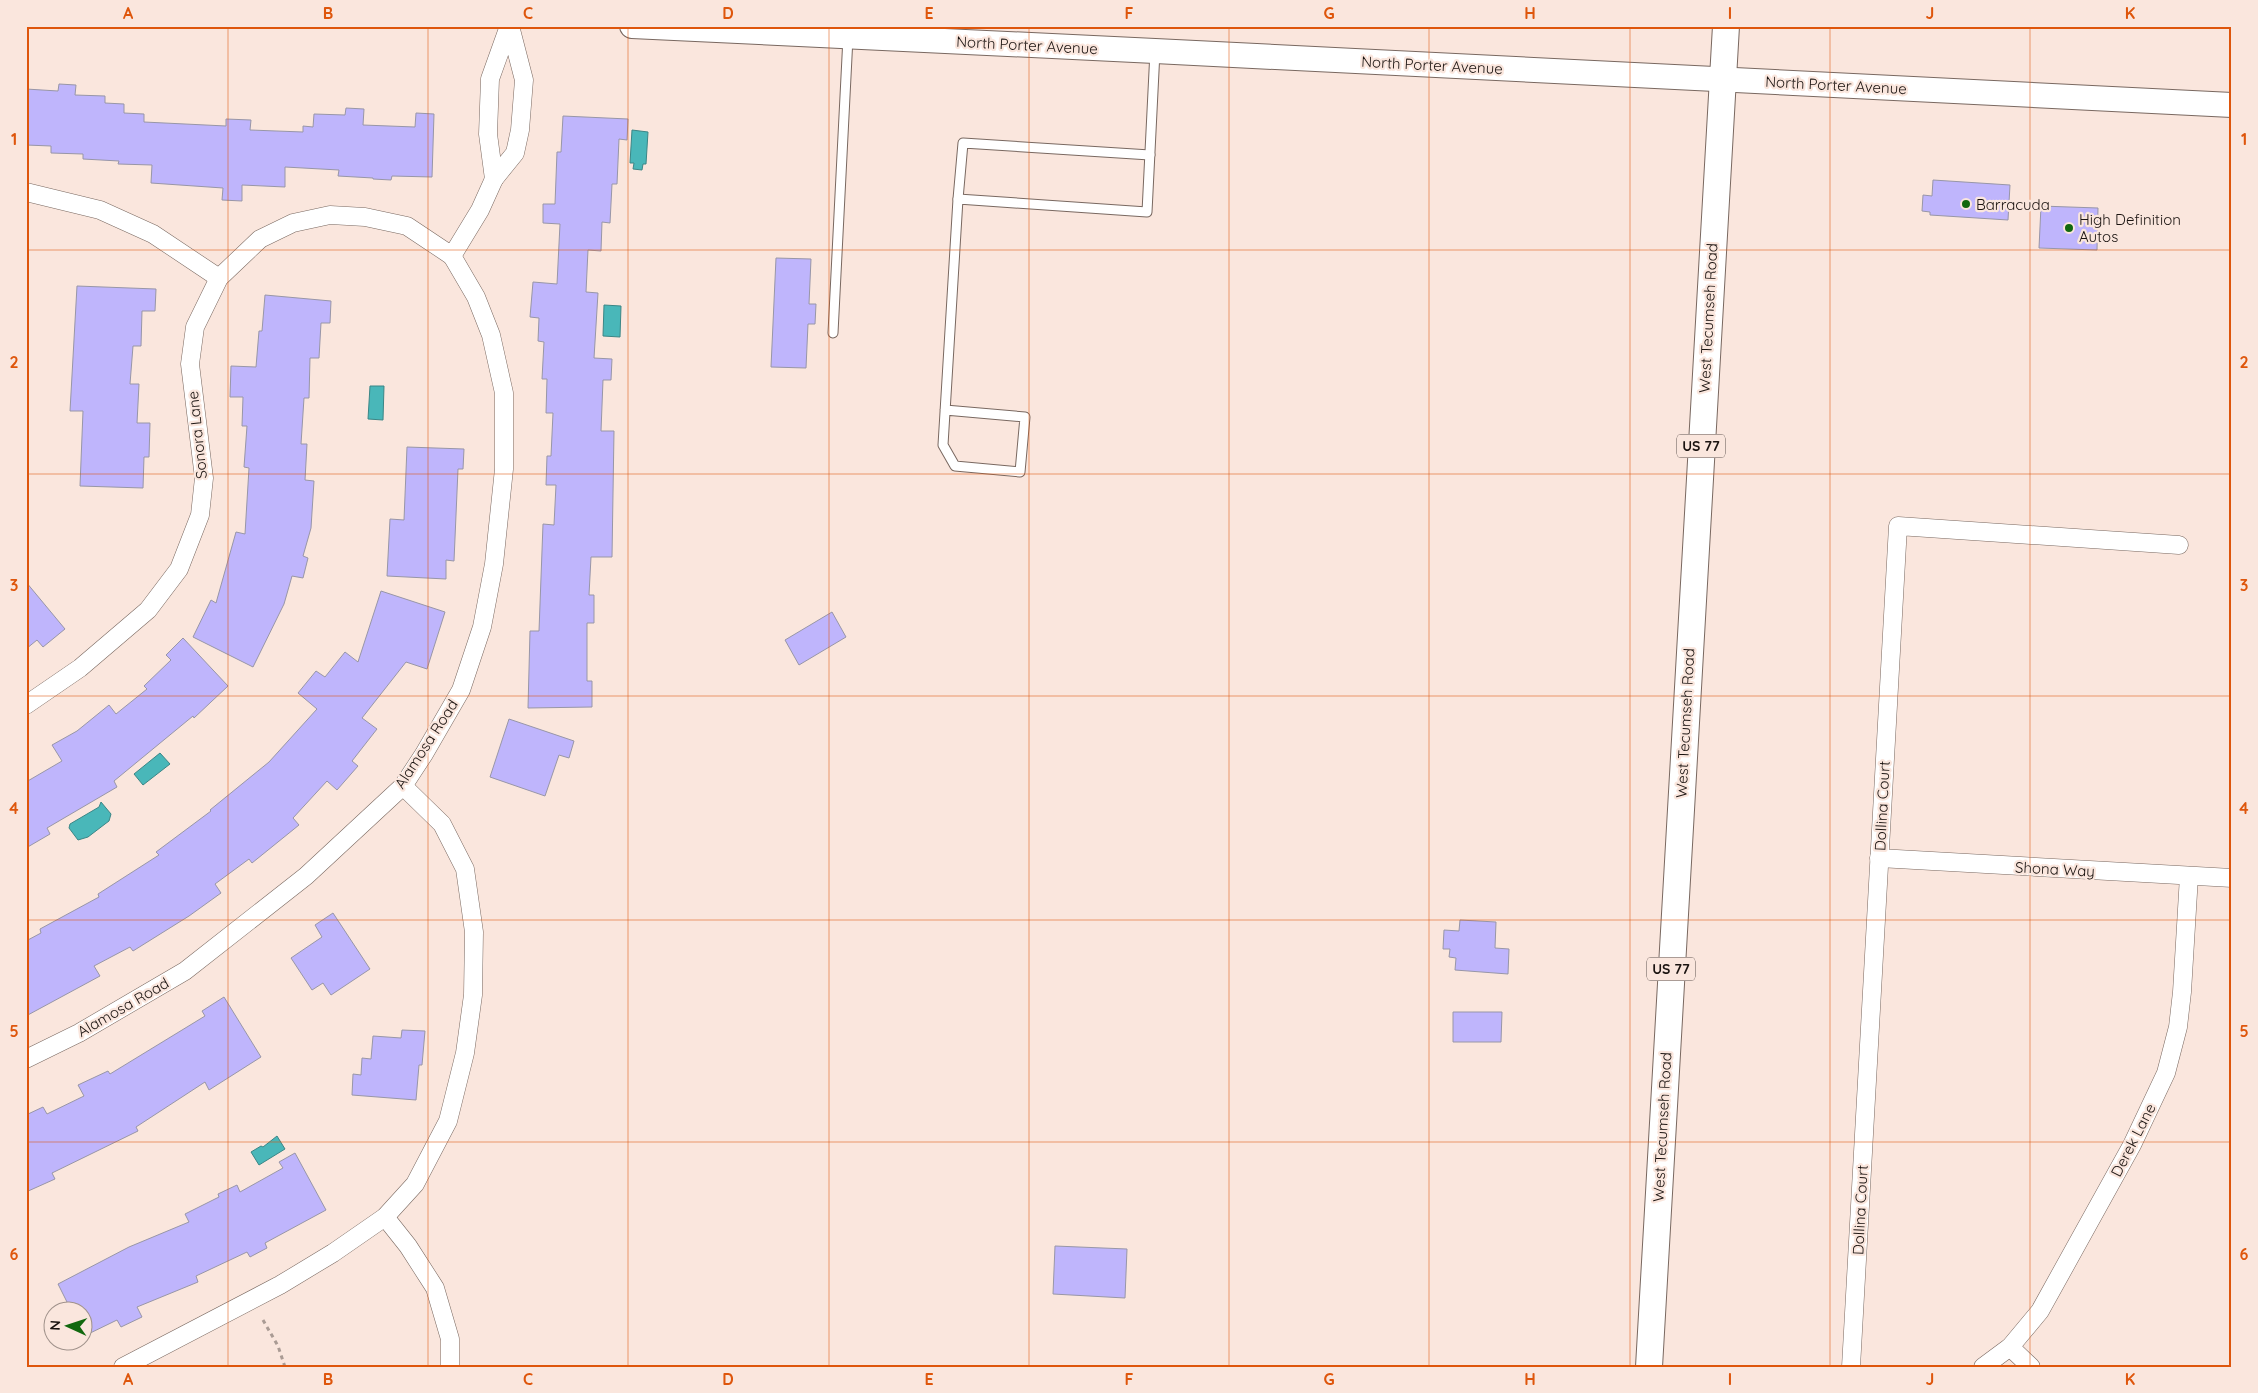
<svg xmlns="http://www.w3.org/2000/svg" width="2258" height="1393" font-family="Quicksand,sans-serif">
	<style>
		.water { fill: #49b7b9; stroke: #3b8686 }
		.building { fill: #bfb5fc; stroke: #9896a7 }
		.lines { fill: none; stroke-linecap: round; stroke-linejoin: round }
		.lane-casing { stroke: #796860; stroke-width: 11 }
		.street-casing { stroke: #796860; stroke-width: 19 }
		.secondary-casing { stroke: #796860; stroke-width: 26 }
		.primary-casing { stroke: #796860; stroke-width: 28 }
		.path { stroke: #aa9b94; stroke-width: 3; stroke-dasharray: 4 4; stroke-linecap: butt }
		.lane { stroke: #fff; stroke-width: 9 }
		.street { stroke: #fff; stroke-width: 18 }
		.secondary { stroke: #fff; stroke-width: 24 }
		.primary { stroke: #fff; stroke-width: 26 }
		.grid { fill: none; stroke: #de560c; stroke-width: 1; stroke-opacity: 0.55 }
		.poi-dot { fill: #11680e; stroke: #fae6dd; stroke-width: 2 }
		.labels { text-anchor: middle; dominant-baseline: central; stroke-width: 4.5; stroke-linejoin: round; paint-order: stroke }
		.shield { fill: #fae6dd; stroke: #5d524e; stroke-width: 1 }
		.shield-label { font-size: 14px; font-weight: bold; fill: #1a1310 }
		.street-label { font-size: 15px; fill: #1a1310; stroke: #fae6dd }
		.poi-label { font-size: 15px; fill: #1a1310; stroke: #fae6dd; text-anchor: start }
		.neatline { fill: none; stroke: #de560c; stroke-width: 2 }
		.grid-label { font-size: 16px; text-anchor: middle; font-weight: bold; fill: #de560c }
	</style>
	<rect width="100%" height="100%" fill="#fae6dd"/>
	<g class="water">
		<polygon points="632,130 648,132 646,164 643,164 642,170 633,169 634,163 630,163"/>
		<polygon points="604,305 621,306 620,337 603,336"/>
		<polygon points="370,386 384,386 383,420 368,419"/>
		<polygon points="160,753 170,764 143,785 134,774"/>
		<polygon points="101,802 111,814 109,821 105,824 88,837 78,840 69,828 70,824 99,807"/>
		<polygon points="277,1136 285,1149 259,1165 251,1152 261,1146 263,1147"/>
	</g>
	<g class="building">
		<polygon points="59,84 76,85 75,95 105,96 105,103 124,104 124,113 144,114 144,122 226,126 226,119 251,120 250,130 303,132 303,126 313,127 314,114 345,115 346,108 364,109 363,125 415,127 416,113 434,114 432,177 392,176 391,180 373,179 373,178 338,176 339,170 285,167 285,187 242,185 242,201 222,200 223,188 151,183 152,165 118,164 119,161 83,159 83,154 51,153 51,146 26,145 26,89 58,91"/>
		<polygon points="563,116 628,119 627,140 619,139 617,184 612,184 610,223 602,222 601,251 588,250 586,292 598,293 594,358 612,359 611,380 603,380 601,431 614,431 612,557 591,557 589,595 594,595 594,623 587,623 587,681 592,681 592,707 528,708 530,631 539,631 543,524 554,525 556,485 546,485 547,456 551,456 553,413 546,413 547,379 542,379 544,342 538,341 539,318 530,317 533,282 557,284 560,224 543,223 543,204 555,204 557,152 561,152"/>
		<polygon points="1933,180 2010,185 2008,220 1930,215 1930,212 1922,211 1923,195 1932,196"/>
		<polygon points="2041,206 2098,208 2097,250 2039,248"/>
		<polygon points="776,258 811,259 809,304 816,304 815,324 808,324 806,368 771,367"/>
		<polygon points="77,286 156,289 155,311 142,311 141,346 133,346 130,384 139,384 137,423 150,423 149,457 144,457 143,488 80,486 83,411 70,411"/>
		<polygon points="265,295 331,301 330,323 321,323 319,358 310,358 309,398 304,398 301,444 307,444 305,480 314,481 311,528 303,556 308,558 303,578 292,576 284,604 253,667 193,637 211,600 216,603 236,532 245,534 249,468 244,467 247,426 242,426 243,397 230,397 231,366 256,367 259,331 262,331"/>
		<polygon points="407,447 464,449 463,469 458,469 454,561 446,560 446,579 387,576 390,519 404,520"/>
		<polygon points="26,582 65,629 43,647 37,640 26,649"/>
		<polygon points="381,591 445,612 427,669 406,662 362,718 377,729 352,761 358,766 337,790 327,781 293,818 299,825 252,863 249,859 215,884 221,893 189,916 133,951 130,947 94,966 100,976 26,1016 26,941 41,933 40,929 99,897 98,894 159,855 156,852 211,811 210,810 269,762 317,709 298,693 316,671 325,677 345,652 358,662"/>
		<polygon points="832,612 846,637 799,665 785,640"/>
		<polygon points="183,638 228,686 194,718 193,716 114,781 117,787 47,828 50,834 26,848 26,782 62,761 52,745 77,731 109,705 116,714 147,689 144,686 171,660 166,655"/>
		<polygon points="509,719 574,741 569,758 559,755 545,796 490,777"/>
		<polygon points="333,913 370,969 331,995 323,983 312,990 291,958 322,937 315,925"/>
		<polygon points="1460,920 1496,922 1495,948 1509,949 1508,974 1455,970 1456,958 1449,957 1450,949 1443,949 1444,930 1459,931"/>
		<polygon points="224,997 261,1057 209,1090 205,1082 136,1127 138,1131 52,1173 55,1179 26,1192 26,1115 43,1107 47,1114 84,1096 78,1085 108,1071 110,1074 205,1016 202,1011"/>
		<polygon points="1453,1012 1502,1012 1501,1042 1453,1042"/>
		<polygon points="402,1030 425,1031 422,1065 419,1065 416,1100 352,1095 353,1074 361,1075 362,1058 371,1059 373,1036 401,1038"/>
		<polygon points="295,1153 326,1210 265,1243 267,1248 250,1257 247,1252 196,1276 198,1282 137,1307 142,1317 121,1327 117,1320 82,1337 82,1310 71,1310 58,1284 129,1247 189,1222 185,1214 219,1197 218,1194 237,1185 240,1192 283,1168 279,1162"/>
		<polygon points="1055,1246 1127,1249 1125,1298 1053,1294"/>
	</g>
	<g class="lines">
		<g class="lane-casing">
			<g id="lane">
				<polyline points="958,199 963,143 1150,155"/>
				<polyline points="833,333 848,37"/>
				<polyline points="945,410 1025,417 1020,472 955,466 943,445 958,199 1147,212 1155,51"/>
			</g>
		</g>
		<g class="street-casing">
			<g id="street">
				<polyline points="509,26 490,79 488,134 494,179 515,153 520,130 524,80 510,26"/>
				<polyline points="26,192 100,210 153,234 219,278"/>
				<polyline points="26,705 80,668 148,610 179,569 200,515 204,478 190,364 195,327 219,278 260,239 293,223 330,215 365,217 407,226 452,256 480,210 494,179"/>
				<polyline points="1879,858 2232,878"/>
				<polyline points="26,1059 79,1033 185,971 306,876 403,786 424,754 461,690 482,627 494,564 504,469 504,393 491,335 476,297 452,256"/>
				<polyline points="385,1217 408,1246 435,1288 450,1339 450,1367"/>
				<polyline points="2010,1347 2031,1367"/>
				<polyline points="123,1367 280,1285 333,1253 385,1217 415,1184 448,1121 465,1053 473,995 474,932 465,869 442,824 403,786"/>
				<polyline points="1851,1367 1898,526 2179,545"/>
				<polyline points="1983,1367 2010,1347 2040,1311 2132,1145 2166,1073 2178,1027 2182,992 2189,876"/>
			</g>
		</g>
		<g class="secondary-casing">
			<polyline id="secondary" points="632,26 1155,51 2232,105"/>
		</g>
		<g class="primary-casing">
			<polyline id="primary" points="1649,1367 1726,26"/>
		</g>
		<polyline class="path" points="263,1320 278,1346 285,1367"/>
		<use href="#lane" class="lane"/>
		<use href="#street" class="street"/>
		<use href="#secondary" class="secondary"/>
		<use href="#primary" class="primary"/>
	</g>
	<path class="grid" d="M 228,26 L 228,1367M 428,26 L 428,1367M 628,26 L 628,1367M 829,26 L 829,1367M 1029,26 L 1029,1367M 1229,26 L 1229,1367M 1429,26 L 1429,1367M 1630,26 L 1630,1367M 1830,26 L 1830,1367M 2030,26 L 2030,1367M 26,250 L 2232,250M 26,474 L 2232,474M 26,696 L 2232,696M 26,920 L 2232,920M 26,1142 L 2232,1142"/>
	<g class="poi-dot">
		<circle cx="1966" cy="204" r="5"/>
		<circle cx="2069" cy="228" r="5"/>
	</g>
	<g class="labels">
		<g class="shield">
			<rect x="1677" y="434.5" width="48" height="23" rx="4"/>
			<rect x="1647" y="957.5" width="48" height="23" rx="4"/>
		</g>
		<g class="shield-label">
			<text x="1701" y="446">US 77</text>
			<text x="1671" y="969">US 77</text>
		</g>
		<g class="street-label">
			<text transform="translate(1027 45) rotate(3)">North Porter Avenue</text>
			<text transform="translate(1432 65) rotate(3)">North Porter Avenue</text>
			<text transform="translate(1836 85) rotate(3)">North Porter Avenue</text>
			<text transform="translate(1708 318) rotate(-87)">West Tecumseh Road</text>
			<text transform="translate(197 435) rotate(-96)">Sonora Lane</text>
			<text transform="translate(1685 723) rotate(-87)">West Tecumseh Road</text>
			<text transform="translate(426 744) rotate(-57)">Alamosa Road</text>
			<text transform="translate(1882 806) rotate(-87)">Dollina Court</text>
			<text transform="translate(2055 869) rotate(3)">Shona Way</text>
			<text transform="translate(123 1007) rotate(-30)">Alamosa Road</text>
			<text transform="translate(1662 1127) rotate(-87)">West Tecumseh Road</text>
			<text transform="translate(2133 1140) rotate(-63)">Derek Lane</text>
			<text transform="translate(1860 1210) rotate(-87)">Dollina Court</text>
		</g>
		<g class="poi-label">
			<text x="1976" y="204">Barracuda</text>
			<text x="2079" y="219">High Definition<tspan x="2079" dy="17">Autos</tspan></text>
		</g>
	</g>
	<rect width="2258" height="1393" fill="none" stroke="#fae6dd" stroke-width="55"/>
	<g transform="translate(68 1326) rotate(273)"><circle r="24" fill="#fae6dd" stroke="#a0928b"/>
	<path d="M0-4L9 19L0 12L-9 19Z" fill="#11680e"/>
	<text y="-8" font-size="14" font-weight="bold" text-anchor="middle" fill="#1a1310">N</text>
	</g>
	<rect x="28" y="28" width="2202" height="1338" class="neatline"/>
	<g class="grid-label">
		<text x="128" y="19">A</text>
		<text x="328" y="19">B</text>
		<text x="528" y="19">C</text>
		<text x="728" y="19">D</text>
		<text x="929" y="19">E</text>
		<text x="1129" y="19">F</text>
		<text x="1329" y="19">G</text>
		<text x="1530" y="19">H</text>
		<text x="1730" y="19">I</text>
		<text x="1930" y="19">J</text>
		<text x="2130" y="19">K</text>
		<text x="14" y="145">1</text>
		<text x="2244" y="145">1</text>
		<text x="14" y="368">2</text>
		<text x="2244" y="368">2</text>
		<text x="14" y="591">3</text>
		<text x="2244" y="591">3</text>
		<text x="14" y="814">4</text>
		<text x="2244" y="814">4</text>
		<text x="14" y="1037">5</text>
		<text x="2244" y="1037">5</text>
		<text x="14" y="1260">6</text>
		<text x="2244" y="1260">6</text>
		<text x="128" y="1385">A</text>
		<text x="328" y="1385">B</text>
		<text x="528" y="1385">C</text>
		<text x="728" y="1385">D</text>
		<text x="929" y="1385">E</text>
		<text x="1129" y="1385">F</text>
		<text x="1329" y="1385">G</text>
		<text x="1530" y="1385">H</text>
		<text x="1730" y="1385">I</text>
		<text x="1930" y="1385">J</text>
		<text x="2130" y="1385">K</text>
	</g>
</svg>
